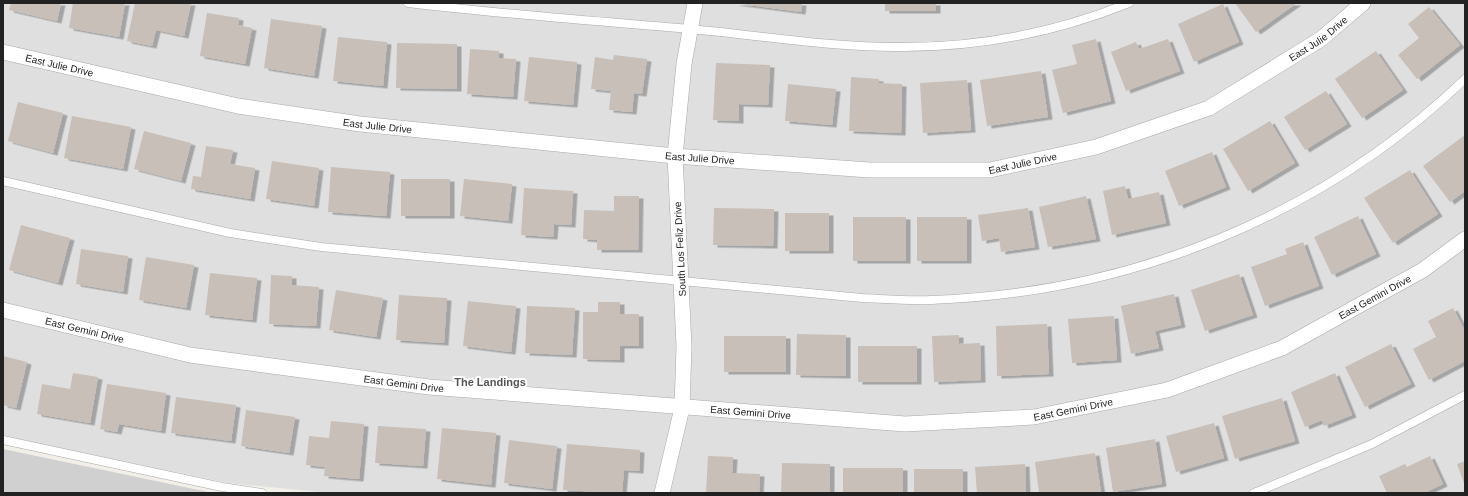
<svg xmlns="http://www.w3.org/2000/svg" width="1468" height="496" font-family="Helvetica,sans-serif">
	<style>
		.residential { fill: #e0dfdf }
		.religious { fill: #d0d0d0 }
		.building { fill: #c7bfb8; filter: url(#shadow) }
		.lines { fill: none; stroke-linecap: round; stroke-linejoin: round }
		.service-casing { stroke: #a9a9a9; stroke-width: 9 }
		.minor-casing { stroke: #a9a9a9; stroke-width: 16 }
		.service { stroke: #fff; stroke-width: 8 }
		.minor { stroke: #fff; stroke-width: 15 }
		.labels { text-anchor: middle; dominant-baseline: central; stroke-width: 4; stroke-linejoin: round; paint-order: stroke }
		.street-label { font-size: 10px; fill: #222; stroke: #fff }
		.neighbourhood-label { font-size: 11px; font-weight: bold; fill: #555; stroke: #fff }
	</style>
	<defs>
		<filter id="shadow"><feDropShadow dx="4.5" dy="2.5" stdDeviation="0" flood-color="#0004"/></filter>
	</defs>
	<rect width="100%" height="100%" fill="#f2efe9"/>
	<polygon class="residential" points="3,3 1465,3 1465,493 329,493 228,483 3,436"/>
	<polygon class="religious" points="3,449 213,493 3,493"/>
	<g class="building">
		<polygon points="11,3 61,3 57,21 9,10"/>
		<polygon points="73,3 125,3 119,37 69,28"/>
		<polygon points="135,3 191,3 184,36 156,30 152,46 127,41"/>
		<polygon points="733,3 802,3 801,12"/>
		<rect x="885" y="3" width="51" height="8"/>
		<polygon points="1235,3 1297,3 1256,32"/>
		<polygon points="1223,4 1239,42 1194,62 1178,24"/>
		<polygon points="1429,7 1460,45 1417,79 1398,55 1419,38 1408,24"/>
		<polygon points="207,13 239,18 238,25 252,28 245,64 200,56"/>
		<polygon points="271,19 322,26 314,76 264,68"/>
		<polygon points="338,37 387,42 383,86 333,81"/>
		<polygon points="1096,39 1111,101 1063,113 1052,70 1077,64 1072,45"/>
		<polygon points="1168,39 1180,71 1126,91 1111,52 1136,42 1139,49"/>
		<polygon points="397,43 457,44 457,89 396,88"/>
		<polygon points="470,49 499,51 499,58 516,59 513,97 467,94"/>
		<polygon points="1376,51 1403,90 1362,118 1335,79"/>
		<polygon points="614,55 647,59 642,94 634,93 632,112 609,110 611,91 591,89 595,57 613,60"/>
		<polygon points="529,57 577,62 573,105 524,101"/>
		<polygon points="716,63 770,65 768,105 739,104 739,121 713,120"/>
		<polygon points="1041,71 1048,117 987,126 980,80"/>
		<polygon points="851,77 879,79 879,83 902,84 901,133 849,131"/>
		<polygon points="967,80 971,130 923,133 920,83"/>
		<polygon points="788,84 836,89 832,125 785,121"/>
		<polygon points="1326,91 1347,124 1305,150 1284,117"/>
		<polygon points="18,102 63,113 53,153 8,141"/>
		<polygon points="72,116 131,127 123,169 64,158"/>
		<polygon points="1270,121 1295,163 1248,191 1223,149"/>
		<polygon points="144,131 191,143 181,181 134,169"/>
		<polygon points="1465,135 1465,191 1450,202 1423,166"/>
		<polygon points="206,146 233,150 230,164 255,168 250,199 191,189 193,176 201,177"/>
		<polygon points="1212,152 1226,187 1179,206 1165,171"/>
		<polygon points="272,161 319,168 314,206 266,199"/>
		<polygon points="331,167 390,172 386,216 328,212"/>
		<polygon points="1410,170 1438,214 1393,243 1364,198"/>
		<rect x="401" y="179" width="49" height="37"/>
		<polygon points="464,179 512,184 508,221 460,216"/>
		<polygon points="1125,186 1128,199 1159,192 1166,223 1112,235 1103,191"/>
		<polygon points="524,188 573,191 571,225 554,224 553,237 521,235"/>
		<polygon points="614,196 639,196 638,250 597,250 597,240 583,239 584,210 614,211"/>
		<polygon points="1086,196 1096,239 1048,247 1039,207"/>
		<polygon points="714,208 774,209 773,246 713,245"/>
		<polygon points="1028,208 1035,247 1001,252 999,238 982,241 978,215"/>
		<rect x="785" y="213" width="44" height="38"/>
		<polygon points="1358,216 1376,254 1332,275 1314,237"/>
		<rect x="853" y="217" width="53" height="44"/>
		<rect x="917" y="217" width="50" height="44"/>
		<polygon points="21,225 70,238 58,283 9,270"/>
		<polygon points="1303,242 1319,286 1265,306 1251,267 1287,254 1285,249"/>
		<polygon points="81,249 128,256 123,292 76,284"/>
		<polygon points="146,257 194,265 186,308 139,300"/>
		<polygon points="210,273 257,278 252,320 205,315"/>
		<polygon points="1239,274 1253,315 1205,331 1191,290"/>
		<polygon points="271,275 292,276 292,285 319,287 316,326 269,324"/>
		<polygon points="336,290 383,298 376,337 329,330"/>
		<polygon points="1174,294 1181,325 1155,331 1159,348 1131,354 1121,306"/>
		<polygon points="399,295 447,298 444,343 396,340"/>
		<polygon points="468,301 516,306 511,352 463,346"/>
		<polygon points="598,302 620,302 620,314 639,314 639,346 620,346 620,360 583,359 583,312 598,312"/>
		<polygon points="527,306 575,308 572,355 525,353"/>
		<polygon points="1453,308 1465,331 1465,361 1429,380 1413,349 1436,337 1428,321"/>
		<polygon points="1114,316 1117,360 1072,363 1068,319"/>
		<polygon points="1047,324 1049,374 997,376 996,326"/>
		<polygon points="797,334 846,335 846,376 796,375"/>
		<polygon points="959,335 959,344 980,343 981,380 934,382 932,336"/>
		<rect x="724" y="336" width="62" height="36"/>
		<polygon points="1391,344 1411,384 1365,407 1345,367"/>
		<rect x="858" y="346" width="59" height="36"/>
		<polygon points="3,356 27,362 16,408 3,405"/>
		<polygon points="73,373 98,377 90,423 37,414 42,384 70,389"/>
		<polygon points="1335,373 1352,415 1324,426 1322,420 1305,427 1291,392"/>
		<polygon points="107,384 166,393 161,431 119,424 117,432 100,429"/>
		<polygon points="176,397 236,405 231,441 171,433"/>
		<polygon points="1282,398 1295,441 1235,459 1222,416"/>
		<polygon points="246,410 295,417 289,453 241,446"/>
		<polygon points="331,421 364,424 359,479 324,476 325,467 306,465 309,436 329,438"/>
		<polygon points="1214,423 1224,458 1176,472 1166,436"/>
		<polygon points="378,426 426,429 423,466 375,463"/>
		<polygon points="442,428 496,433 491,485 437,479"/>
		<polygon points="1155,439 1162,484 1113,492 1106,448"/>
		<polygon points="509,440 557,446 552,489 504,483"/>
		<polygon points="567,444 640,450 639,471 624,470 622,493 563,490"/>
		<polygon points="1095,453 1101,493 1039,493 1035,462"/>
		<polygon points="708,456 733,457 732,473 760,474 759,493 706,493"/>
		<polygon points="1430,456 1443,484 1424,493 1387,493 1379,476 1405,464 1407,467"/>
		<polygon points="1465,461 1465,486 1457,464"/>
		<polygon points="782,463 830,464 830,493 781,493"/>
		<polygon points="1025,464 1026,493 977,493 975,467"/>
		<rect x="843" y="468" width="60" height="25"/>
		<rect x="914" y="469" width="49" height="24"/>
	</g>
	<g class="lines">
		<g class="service-casing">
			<g id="service">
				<path d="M 408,3 C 501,14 595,21 689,29 C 760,35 832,48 904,47 C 981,47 1057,32 1129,3"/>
				<path d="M 3,181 L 230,233 L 321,247 L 862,298 C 885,299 908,301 931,300 C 1130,293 1321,217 1465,79"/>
				<polyline points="3,440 222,487 262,493"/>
				<polyline points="1254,493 1372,444 1465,395"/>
			</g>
		</g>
		<g class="minor-casing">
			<g id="minor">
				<path id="s1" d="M 3,52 L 238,106 L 360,124 L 675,156 L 869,170 L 990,170 L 1096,147 L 1209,108 L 1321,39 L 1363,3"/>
				<path id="s2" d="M 3,310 L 190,355 L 429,387 L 905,424 L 1034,417 L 1167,390 L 1282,348 L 1423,270 L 1465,239"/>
				<polyline points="662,493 682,408 684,346 675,156 684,64 695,3"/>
			</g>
		</g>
		<use href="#service" class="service"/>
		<use href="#minor" class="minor"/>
	</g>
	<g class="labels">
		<g class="street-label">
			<text stroke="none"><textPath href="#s1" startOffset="1354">East Julie Drive</textPath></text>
			<text stroke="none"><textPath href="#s1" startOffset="58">East Julie Drive</textPath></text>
			<text stroke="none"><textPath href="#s1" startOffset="382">East Julie Drive</textPath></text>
			<text stroke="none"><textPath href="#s1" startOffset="706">East Julie Drive</textPath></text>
			<text stroke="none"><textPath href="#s1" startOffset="1030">East Julie Drive</textPath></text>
			<text transform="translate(680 249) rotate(-93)">South Los Feliz Drive</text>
			<text stroke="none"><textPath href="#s2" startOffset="1404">East Gemini Drive</textPath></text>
			<text stroke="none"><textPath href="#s2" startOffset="84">East Gemini Drive</textPath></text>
			<text stroke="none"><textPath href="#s2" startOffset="408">East Gemini Drive</textPath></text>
			<text stroke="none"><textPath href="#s2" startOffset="1080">East Gemini Drive</textPath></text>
			<text stroke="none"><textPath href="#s2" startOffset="756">East Gemini Drive</textPath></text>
		</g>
		<g class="neighbourhood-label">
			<text x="490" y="382">The Landings</text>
		</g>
	</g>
	<rect width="1468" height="496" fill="none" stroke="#222222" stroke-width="8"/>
</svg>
